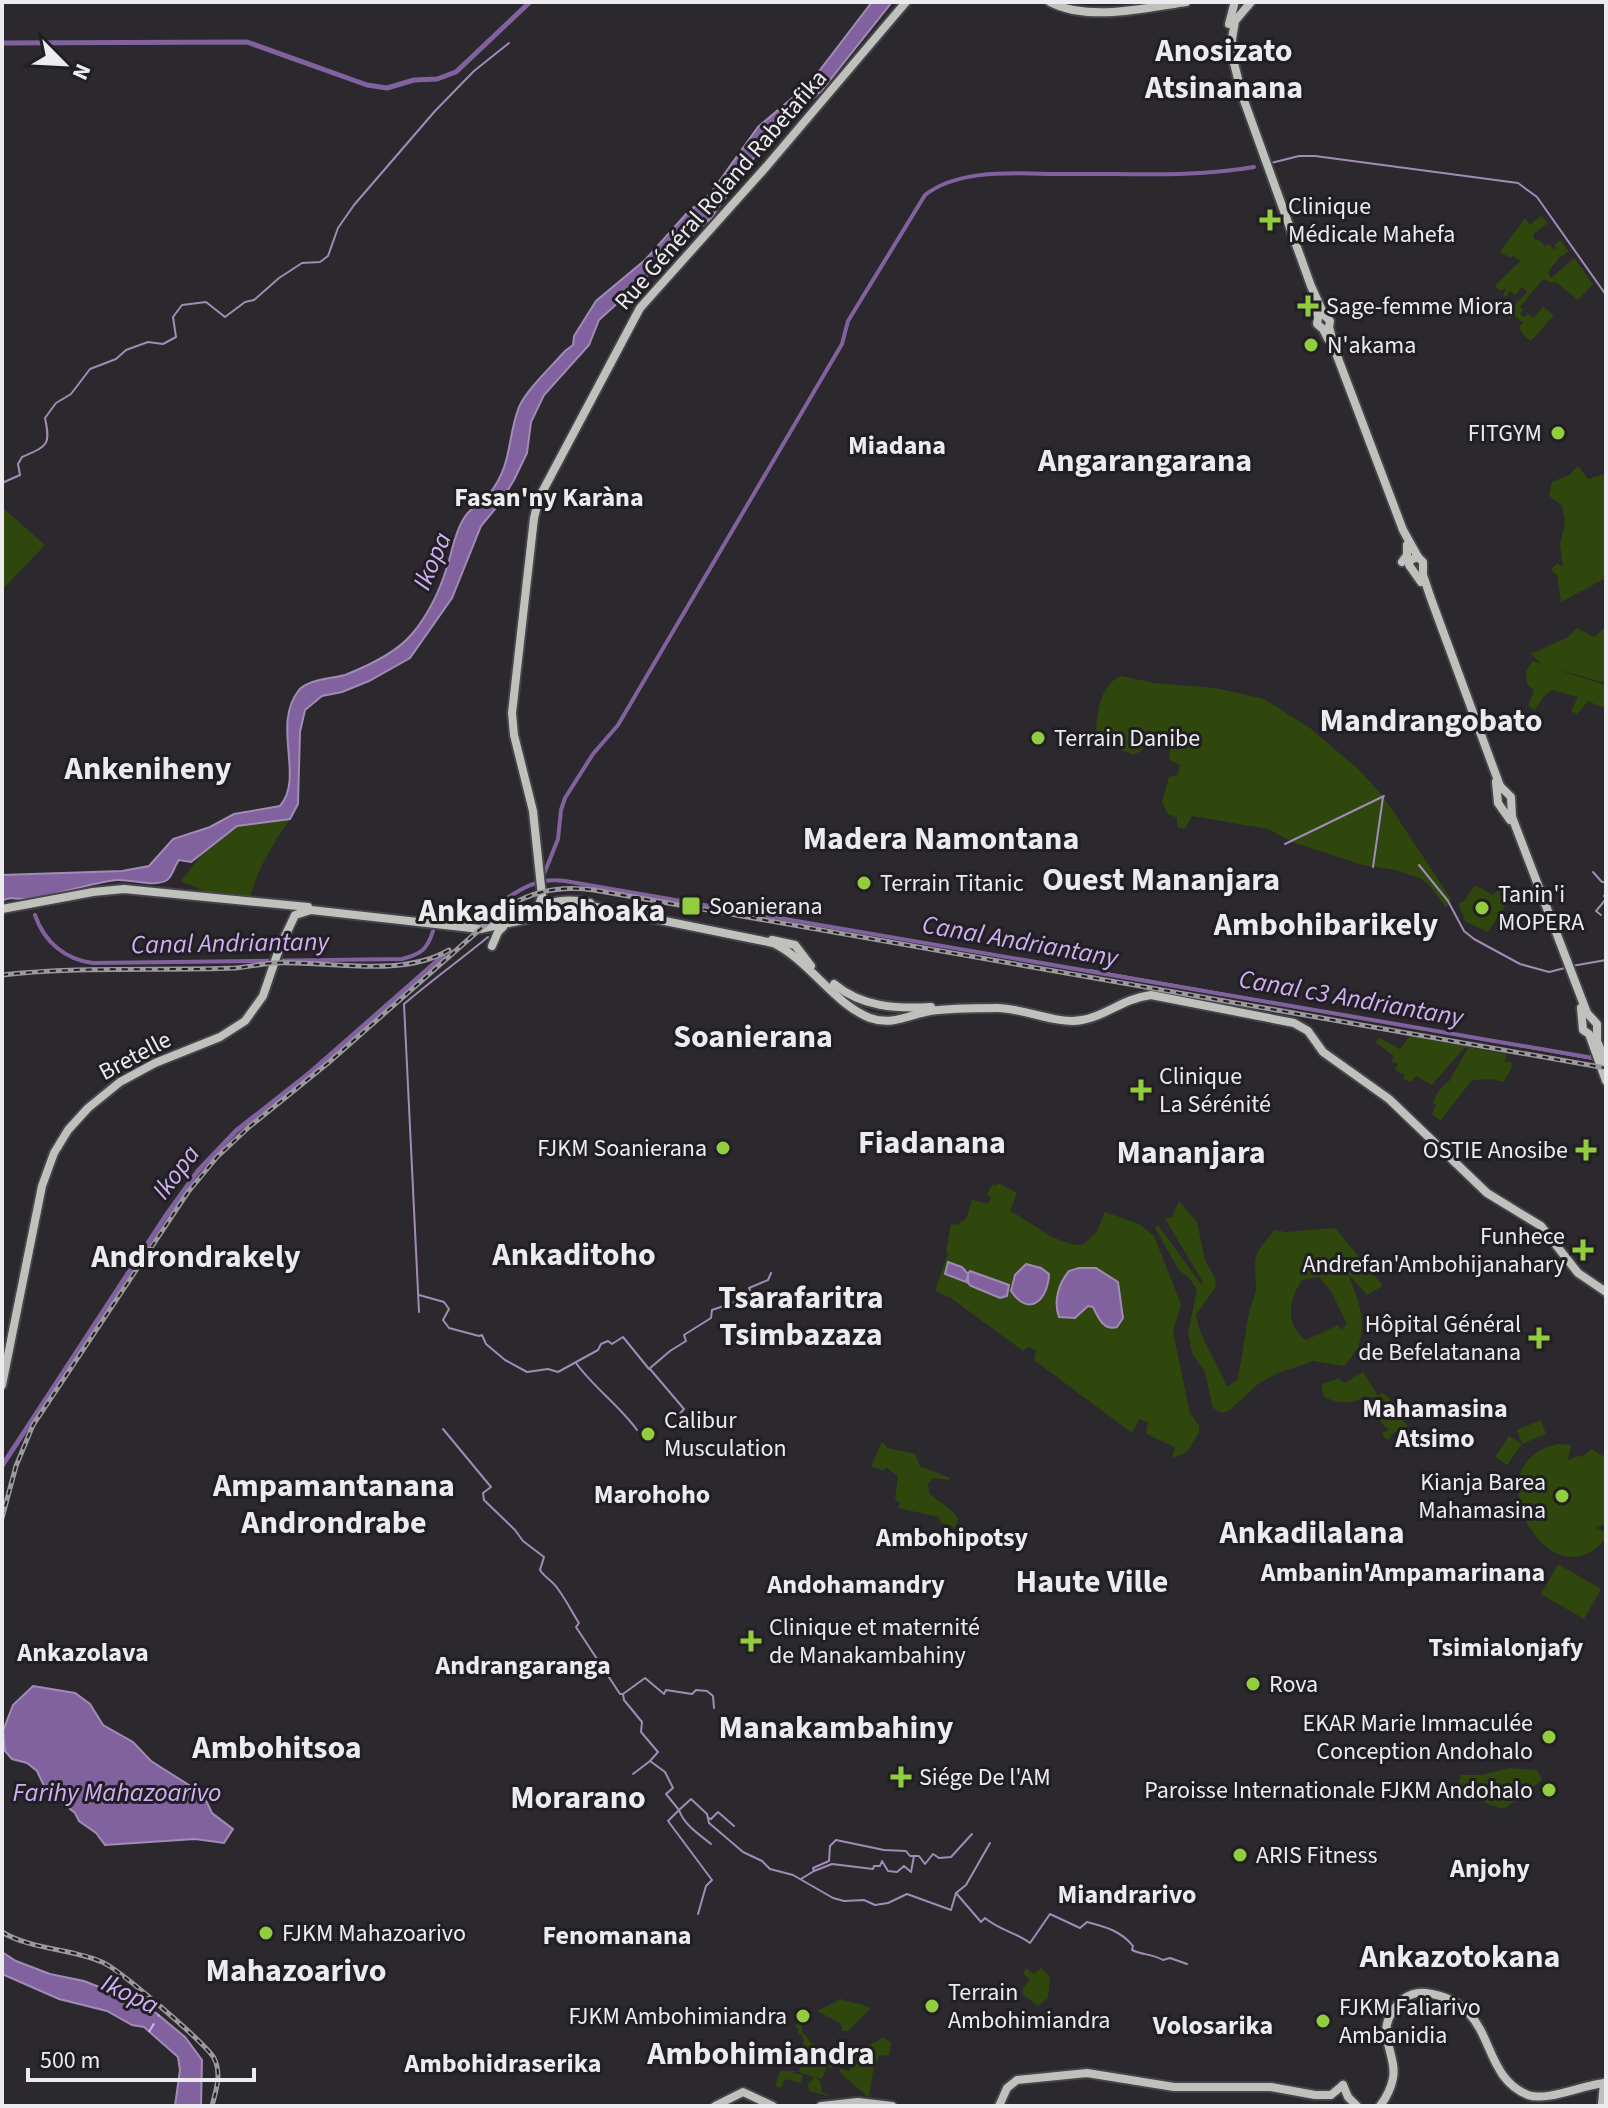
<svg xmlns="http://www.w3.org/2000/svg" width="1608" height="2108" font-family="'Source Sans 3',sans-serif">
	<style>
		.green { fill: #2f470c; fill-rule: evenodd }
		.water { fill: #81629f; stroke: #a18bb7; stroke-width: 2 }
		.lines { fill: none; stroke-linecap: round; stroke-linejoin: round }
		.stream { stroke: #a18bb7; stroke-width: 2 }
		.canal { stroke: #81629f; stroke-width: 4 }
		.river { stroke: #81629f; stroke-width: 5 }
		.ferry { stroke: #d1aff4; stroke-width: 2; stroke-dasharray: 10 8; stroke-linecap: butt }
		.major-casing { stroke: #464349; stroke-width: 12 }
		.major { stroke: #bfc2bc; stroke-width: 8 }
		.rail-casing { stroke: #9b999e; stroke-width: 5 }
		.rail { stroke: #211f24; stroke-width: 2; stroke-dasharray: 6; stroke-linecap: butt }
		.poi-dot { fill: #92cd3e; stroke: #211f24; stroke-width: 3 }
		.labels { text-anchor: middle; dominant-baseline: central; stroke-width: 6; stroke-linejoin: round; paint-order: stroke }
		.street-label { font-size: 24px; fill: #ecebee; stroke: #211f24 }
		.poi-label { font-size: 24px; fill: #ecebee; stroke: #211f24; text-anchor: start }
		.neighbourhood-label { font-size: 26px; font-weight: bold; fill: #ecebee; stroke: #211f24 }
		.water-label { font-size: 26px; font-style: italic; fill: #d1aff4; stroke: #211f24 }
		.district-label { font-size: 32px; font-weight: bold; fill: #ecebee; stroke: #211f24 }
	</style>
	<rect width="100%" height="100%" fill="#2b282e"/>
	<g class="green">
		<polygon points="1541,216 1548,223 1533,234 1535,240 1538,239 1545,246 1549,244 1555,250 1556,248 1554,245 1560,240 1569,251 1559,258 1548,272 1551,278 1574,258 1593,284 1578,300 1555,281 1552,283 1543,279 1520,307 1523,310 1520,314 1524,317 1528,314 1533,318 1543,307 1554,315 1531,341 1524,336 1519,327 1523,323 1514,315 1510,319 1505,315 1527,292 1522,287 1515,295 1510,291 1506,297 1503,295 1506,288 1500,291 1495,286 1520,261 1513,255 1510,258 1500,252 1525,218 1530,225"/>
		<polygon points="1578,466 1588,479 1604,474 1606,477 1606,578 1561,602 1557,575 1551,570 1557,563 1563,567 1560,544 1565,523 1562,505 1549,496 1552,482 1569,475"/>
		<polygon points="2,507 45,545 2,590"/>
		<polygon points="1606,622 1606,683 1548,667 1606,685 1606,709 1588,701 1577,714 1571,711 1578,697 1552,690 1544,696 1535,710 1528,706 1534,690 1527,684 1526,671 1533,661 1542,664 1531,654 1568,637 1577,628 1594,637 1604,628"/>
		<path d="M 1120,676 L 1155,683 L 1215,688 L 1264,699 L 1310,728 L 1358,769 L 1383,796 L 1451,899 L 1446,908 L 1431,887 L 1422,879 L 1396,870 L 1363,865 L 1292,842 L 1268,829 L 1192,816 L 1185,829 L 1177,827 L 1177,818 L 1167,813 L 1162,802 L 1169,777 L 1178,775 L 1180,765 L 1169,760 L 1171,744 L 1149,733 L 1141,751 L 1133,755 L 1109,744 L 1096,730 C 1098,709 1100,687 1120,676 Z"/>
		<path d="M 290,819 C 273,844 257,869 250,898 L 209,893 L 181,881 L 204,852 L 237,826 Z"/>
		<polygon points="1475,885 1493,895 1502,885 1511,890 1508,902 1488,932 1466,922 1458,904 1464,901"/>
		<polygon points="1410,1036 1507,1054 1504,1062 1511,1062 1512,1067 1503,1082 1492,1079 1472,1080 1440,1121 1432,1114 1436,1105 1433,1102 1439,1090 1450,1080 1468,1048 1464,1048 1432,1085 1416,1076 1411,1082 1403,1079 1405,1075 1395,1070 1398,1064 1391,1061 1394,1056 1375,1042 1380,1038 1400,1049"/>
		<path d="M 998,1183 L 1017,1193 L 1010,1211 C 1034,1223 1053,1244 1082,1245 L 1096,1233 L 1105,1212 L 1139,1224 L 1154,1236 L 1181,1304 L 1173,1332 L 1190,1413 L 1199,1426 L 1199,1432 L 1187,1452 L 1172,1458 L 1175,1447 L 1146,1434 L 1148,1422 L 1139,1419 L 1132,1433 L 1034,1360 L 1036,1350 L 1028,1347 L 1023,1351 L 951,1298 L 935,1291 L 948,1253 L 946,1251 L 951,1224 L 956,1225 L 966,1219 L 972,1200 L 988,1204 L 991,1197 L 987,1194 L 993,1184 L 996,1186 Z"/>
		<path d="M 1179,1201 L 1197,1222 L 1205,1260 L 1215,1278 L 1216,1287 L 1196,1315 C 1201,1343 1217,1361 1227,1387 L 1238,1379 L 1249,1313 L 1256,1290 L 1255,1260 L 1258,1251 L 1274,1230 L 1286,1232 L 1335,1228 L 1383,1286 L 1367,1295 L 1348,1274 C 1357,1296 1367,1319 1359,1344 C 1357,1351 1349,1360 1344,1366 L 1313,1361 L 1276,1374 L 1258,1384 L 1230,1410 L 1222,1413 L 1213,1408 L 1205,1372 L 1192,1353 L 1188,1332 L 1197,1290 L 1190,1279 L 1179,1270 L 1155,1228 L 1158,1225 L 1201,1284 L 1203,1282 L 1165,1219 L 1172,1217 ZM 1319,1277 L 1331,1291 L 1347,1324 L 1341,1330 L 1338,1325 L 1306,1340 C 1284,1324 1289,1300 1302,1280 Z"/>
		<path d="M 1363,1372 L 1378,1396 L 1383,1393 L 1398,1407 L 1398,1416 L 1408,1426 L 1392,1434 L 1389,1440 L 1384,1438 L 1382,1433 L 1389,1430 L 1383,1425 L 1373,1405 L 1376,1402 L 1373,1397 L 1368,1399 L 1365,1396 C 1352,1405 1338,1404 1324,1397 L 1321,1385 L 1338,1378 L 1344,1383 Z"/>
		<polygon points="1541,1420 1546,1434 1522,1444 1507,1465 1495,1457 1509,1436 1522,1444 1517,1430"/>
		<path d="M 882,1442 L 888,1448 L 915,1454 L 920,1466 L 950,1478 L 948,1480 L 933,1478 L 928,1484 L 929,1493 C 938,1502 953,1508 958,1519 L 955,1528 L 940,1522 L 939,1517 L 898,1508 L 900,1503 L 895,1499 L 898,1477 L 886,1467 L 884,1471 L 871,1466 Z"/>
		<path d="M 1559,1444 L 1571,1445 L 1568,1460 L 1581,1455 L 1582,1457 L 1592,1449 L 1606,1458 L 1606,1523 L 1596,1528 L 1606,1533 L 1606,1538 C 1551,1609 1467,1460 1559,1444 Z"/>
		<polygon points="1558,1564 1601,1589 1584,1619 1541,1594"/>
		<polygon points="1509,1768 1537,1770 1542,1780 1504,1809 1490,1805 1457,1786 1461,1775 1482,1775"/>
		<polygon points="1026,1968 1034,1974 1041,1968 1050,1977 1048,1998 1038,2006 1023,1995 1022,1989 1030,1979 1023,1974"/>
		<path d="M 841,1999 C 849,2003 865,2003 870,2009 L 848,2031 L 843,2031 L 840,2023 L 817,2011 Z"/>
		<polygon points="798,2020 802,2022 802,2031 812,2044 829,2048 835,2045 831,2059 833,2068 827,2067 822,2079 815,2077 820,2081 822,2092 833,2097 809,2091 808,2085 814,2077 796,2071 793,2073 803,2075 801,2083 785,2079 781,2088 775,2086 780,2071 799,2071 807,2045 802,2050 800,2058 786,2051 792,2044 801,2049 804,2041 802,2035 798,2033 799,2029 795,2027"/>
		<polygon points="883,2038 891,2042 889,2055 879,2056 873,2072 869,2098 841,2074 839,2068 848,2071 853,2066 850,2063 844,2063 842,2059"/>
	</g>
	<g class="water">
		<path d="M 872,2 L 892,2 L 822,90 L 761,148 L 711,218 L 599,320 L 589,345 L 544,395 L 531,422 L 527,453 L 514,480 L 500,503 L 481,526 L 452,598 L 410,658 L 369,681 L 342,692 L 322,696 L 305,710 L 300,732 L 298,804 L 290,819 L 237,826 L 191,862 L 179,860 C 174,866 173,876 167,880 C 154,888 132,879 117,880 C 88,883 61,894 32,899 C 21,901 12,895 2,901 L 2,875 L 122,871 L 149,866 L 173,839 L 210,827 L 234,814 L 280,806 C 305,777 271,725 299,690 C 309,679 331,679 345,675 C 368,666 396,653 412,634 C 427,616 439,592 446,570 C 452,554 454,533 464,518 C 470,508 482,502 490,493 C 513,463 507,437 519,407 C 526,390 553,365 565,351 L 573,345 L 574,336 L 596,301 L 645,260 L 687,213 L 710,194 L 758,127 L 810,83 Z"/>
		<polygon points="948,1262 962,1267 968,1274 970,1271 1009,1285 1007,1296 1000,1298 971,1286 968,1283 968,1275 966,1282 945,1274"/>
		<path d="M 1026,1264 L 1041,1268 L 1049,1274 C 1048,1300 1029,1318 1011,1291 L 1015,1275 Z"/>
		<path d="M 1079,1268 L 1096,1268 L 1118,1282 L 1123,1318 L 1117,1327 C 1103,1331 1098,1317 1093,1307 L 1088,1306 L 1075,1318 L 1059,1317 C 1053,1301 1059,1283 1069,1271 Z"/>
		<polygon points="33,1686 75,1693 90,1704 103,1725 133,1742 151,1761 203,1794 212,1813 233,1829 224,1843 195,1839 105,1845 96,1833 79,1821 75,1813 46,1790 37,1771 27,1763 12,1759 5,1751 3,1731 13,1705"/>
		<polygon points="2,1952 16,1961 50,1974 84,1981 117,1994 132,2004 156,2013 185,2037 202,2060 201,2106 175,2106 180,2070 178,2057 144,2027 132,2025 107,2011 59,1999 2,1974"/>
	</g>
	<g class="lines">
		<g class="stream">
			<polyline points="1271,163 1299,156 1315,156 1518,183 1537,197 1606,295"/>
			<path d="M 2,483 L 20,475 L 18,464 L 22,457 C 47,446 51,446 45,418 L 56,403 L 71,394 L 90,369 L 116,359 L 126,350 L 148,342 L 163,344 L 176,337 L 173,317 L 182,305 L 206,302 L 225,317 L 245,302 L 254,300 L 279,278 L 302,263 L 320,262 L 328,256 L 338,228 L 354,205 L 435,111 L 474,71 L 509,43"/>
			<polyline points="1285,844 1384,796"/>
			<polyline points="1419,865 1448,901 1464,931 1474,939 1520,964 1549,972 1565,968"/>
			<polyline points="1373,867 1383,797"/>
			<polyline points="1593,872 1602,882 1606,882"/>
			<polyline points="1606,894 1604,896 1606,898"/>
			<polyline points="1601,915 1596,911 1606,899"/>
			<polyline points="1572,966 1606,960"/>
			<polyline points="1089,970 1593,1059"/>
			<polyline points="419,1295 444,1302 449,1309 443,1320 449,1328 479,1336 482,1335 486,1344 505,1360 527,1372 548,1369 558,1372 598,1350 601,1344 608,1341 612,1344 623,1337 649,1369 670,1351 686,1341 684,1335 711,1318 712,1310 753,1296 749,1288 768,1280 771,1273"/>
			<path d="M 419,1312 L 404,1004 C 432,980 460,960 488,937"/>
			<path d="M 576,1363 C 594,1388 619,1405 637,1430"/>
			<polyline points="650,1369 684,1409 677,1417"/>
			<path d="M 443,1429 L 491,1487 L 483,1493 L 484,1500 L 515,1530 L 523,1541 L 544,1557 L 540,1570 C 545,1578 553,1581 558,1589 C 566,1600 572,1612 579,1623 L 576,1627 L 620,1694 L 623,1694 L 624,1700 L 642,1722 L 641,1732 L 658,1752 L 650,1761 L 665,1772 L 673,1788 L 666,1794 L 679,1810 L 691,1799 L 707,1814 L 709,1823 L 743,1852 L 762,1861 L 770,1869 L 793,1875 L 833,1898 L 844,1901 L 864,1900 L 875,1905 L 888,1903 L 907,1894 L 951,1910 L 956,1893 L 981,1922 L 985,1918 C 999,1930 1015,1932 1030,1943 L 1050,1914 L 1080,1928 L 1087,1922 C 1106,1927 1121,1931 1133,1946 L 1132,1950 C 1142,1955 1153,1954 1163,1960 L 1170,1958 L 1187,1964"/>
			<polyline points="623,1694 645,1678 664,1694 666,1690 692,1694 696,1690 707,1691 713,1696 714,1708"/>
			<polyline points="633,1774 650,1761"/>
			<polyline points="708,1818 711,1819 718,1812 734,1826"/>
			<polyline points="814,1871 832,1864 873,1869 874,1866 880,1866 882,1861 888,1871 897,1872 904,1866 911,1872 914,1856"/>
			<polyline points="801,1879 814,1871 813,1868 829,1861 830,1846 836,1840 884,1850 906,1851 910,1856 919,1856 925,1864 933,1854 939,1858 951,1857 972,1834"/>
			<polyline points="956,1893 966,1885 990,1843"/>
			<path d="M 698,1914 L 706,1886 L 712,1880 L 668,1821 L 679,1810 C 684,1825 700,1835 711,1844"/>
		</g>
		<g class="canal">
			<path d="M 542,879 L 558,839 L 561,810 L 565,798 L 593,754 L 618,725 L 842,344 L 848,321 L 925,195 C 961,167 1020,174 1063,174 C 1126,173 1192,178 1254,167"/>
			<path d="M 35,915 C 44,942 66,960 93,963 L 402,959 C 421,954 427,950 433,931"/>
			<path d="M 436,920 C 448,912 465,921 479,915 C 510,900 526,876 565,881 L 1599,1059"/>
		</g>
		<g class="river">
			<polyline points="2,43 247,42 367,85 387,88 414,80 437,79 456,72 530,2"/>
			<polyline points="2,1466 165,1217 198,1171 236,1131 311,1072 443,956"/>
		</g>
		<polyline class="ferry" points="149,2032 159,2015"/>
		<g class="major-casing">
			<g id="major">
				<path d="M 1050,2 C 1087,22 1146,8 1186,2"/>
				<polyline points="1251,2 1235,21 1232,39 1233,59 1242,95 1311,286 1324,315 1330,321 1329,327 1336,353 1403,530 1418,557 1423,562 1423,575 1430,596 1500,786 1511,797 1512,817 1587,1013 1597,1024 1597,1041 1606,1062"/>
				<polyline points="1229,24 1234,5"/>
				<polyline points="1315,306 1318,318 1317,324 1323,329 1328,339"/>
				<polyline points="1418,557 1410,560 1409,565 1421,582"/>
				<polyline points="1402,562 1407,555 1407,545"/>
				<polyline points="1496,782 1498,803 1510,820"/>
				<polyline points="539,905 542,896 533,811 514,735 512,713 534,518 539,498 640,308 766,167 906,2"/>
				<polyline points="2,909 93,892 124,889 308,907"/>
				<path d="M 496,923 C 532,912 549,894 590,903"/>
				<polyline points="772,940 795,945 811,966"/>
				<polyline points="492,946 498,932 503,927"/>
				<path d="M 834,984 C 862,1007 896,1009 931,1007"/>
				<polyline points="1581,1008 1583,1030 1589,1034 1606,1081"/>
				<path d="M 2,1385 L 42,1186 L 54,1153 L 68,1130 L 88,1108 L 120,1082 L 155,1063 L 220,1037 L 245,1021 L 263,996 L 279,949 L 295,915 L 311,910 L 480,929 L 591,906 L 773,943 C 809,960 834,1004 870,1018 C 893,1026 908,1015 930,1011 C 951,1008 975,1008 997,1008 C 1025,1008 1057,1025 1082,1020 C 1107,1016 1121,999 1151,995 L 1294,1023 L 1308,1031 L 1323,1052 L 1389,1099 L 1487,1193 L 1541,1226 L 1578,1273 L 1606,1292"/>
				<polyline points="1343,2085 1348,2097 1357,2106"/>
				<polyline points="1602,2104 1604,2083"/>
				<polyline points="715,2106 743,2092 773,2106"/>
				<polyline points="821,2106 858,2102 892,2106"/>
				<polyline points="999,2106 1007,2088 1017,2080 1087,2073 1174,2087 1271,2087 1315,2095 1331,2095 1343,2085"/>
				<path d="M 1380,2106 C 1386,2098 1391,2089 1393,2078 C 1397,2059 1380,2037 1389,2018 C 1396,2003 1408,1991 1426,1993 C 1500,2003 1476,2074 1528,2095 C 1547,2102 1585,2084 1606,2083"/>
			</g>
		</g>
		<use href="#major" class="major"/>
		<g class="rail-casing">
			<g id="rail">
				<path d="M 2,975 C 79,966 158,971 236,968 C 248,967 260,964 273,963 C 327,960 400,979 449,950"/>
				<path d="M 2,1518 L 16,1466 L 33,1425 L 188,1192 L 217,1157 L 249,1127 L 328,1063 L 494,917 C 524,892 556,885 594,890 L 1606,1068"/>
				<path d="M 2,1932 C 32,1950 70,1948 102,1962 C 118,1968 206,2044 214,2058 C 222,2074 216,2090 212,2106"/>
			</g>
		</g>
		<use href="#rail" class="rail"/>
	</g>
	<g class="poi-dot">
		<path d="M1266 208h8v8h8v8h-8v8h-8v-8h-8v-8h8z"/>
		<path d="M1304 294h8v8h8v8h-8v8h-8v-8h-8v-8h8z"/>
		<circle cx="1311" cy="345" r="8"/>
		<circle cx="1558" cy="433" r="8"/>
		<circle cx="1038" cy="738" r="8"/>
		<circle cx="864" cy="883" r="8"/>
		<rect x="681" y="896" width="20" height="20" rx="4"/>
		<circle cx="1482" cy="908" r="8"/>
		<path d="M1137 1078h8v8h8v8h-8v8h-8v-8h-8v-8h8z"/>
		<circle cx="723" cy="1148" r="8"/>
		<path d="M1582 1138h8v8h8v8h-8v8h-8v-8h-8v-8h8z"/>
		<path d="M1579 1238h8v8h8v8h-8v8h-8v-8h-8v-8h8z"/>
		<path d="M1535 1326h8v8h8v8h-8v8h-8v-8h-8v-8h8z"/>
		<circle cx="648" cy="1434" r="8"/>
		<circle cx="1562" cy="1496" r="8"/>
		<path d="M747 1629h8v8h8v8h-8v8h-8v-8h-8v-8h8z"/>
		<circle cx="1253" cy="1684" r="8"/>
		<circle cx="1549" cy="1737" r="8"/>
		<path d="M897 1765h8v8h8v8h-8v8h-8v-8h-8v-8h8z"/>
		<circle cx="1549" cy="1790" r="8"/>
		<circle cx="1240" cy="1855" r="8"/>
		<circle cx="266" cy="1933" r="8"/>
		<circle cx="932" cy="2006" r="8"/>
		<circle cx="803" cy="2016" r="8"/>
		<circle cx="1323" cy="2021" r="8"/>
	</g>
	<g class="labels">
		<g class="street-label">
			<text transform="translate(721 190) rotate(-49)">Rue Général Roland Rabetafika</text>
			<text transform="translate(135 1056) rotate(-28)">Bretelle</text>
		</g>
		<g class="poi-label">
			<text x="1288" y="206">Clinique<tspan x="1288" dy="28">Médicale Mahefa</tspan></text>
			<text x="1326" y="306">Sage-femme Miora</text>
			<text x="1327" y="345">N'akama</text>
			<text x="1542" y="433" text-anchor="end">FITGYM</text>
			<text x="1054" y="738">Terrain Danibe</text>
			<text x="880" y="883">Terrain Titanic</text>
			<text x="1498" y="894">Tanin'i<tspan x="1498" dy="28">MOPERA</tspan></text>
			<text x="709" y="906">Soanierana</text>
			<text x="1159" y="1076">Clinique<tspan x="1159" dy="28">La Sérénité</tspan></text>
			<text x="707" y="1148" text-anchor="end">FJKM Soanierana</text>
			<text x="1568" y="1150" text-anchor="end">OSTIE Anosibe</text>
			<text x="1565" y="1236" text-anchor="end">Funhece<tspan x="1565" dy="28">Andrefan'Ambohijanahary</tspan></text>
			<text x="1521" y="1324" text-anchor="end">Hôpital Général<tspan x="1521" dy="28">de Befelatanana</tspan></text>
			<text x="664" y="1420">Calibur<tspan x="664" dy="28">Musculation</tspan></text>
			<text x="1546" y="1482" text-anchor="end">Kianja Barea<tspan x="1546" dy="28">Mahamasina</tspan></text>
			<text x="769" y="1627">Clinique et maternité<tspan x="769" dy="28">de Manakambahiny</tspan></text>
			<text x="1269" y="1684">Rova</text>
			<text x="1533" y="1723" text-anchor="end">EKAR Marie Immaculée<tspan x="1533" dy="28">Conception Andohalo</tspan></text>
			<text x="919" y="1777">Siége De l'AM</text>
			<text x="1533" y="1790" text-anchor="end">Paroisse Internationale FJKM Andohalo</text>
			<text x="1256" y="1855">ARIS Fitness</text>
			<text x="282" y="1933">FJKM Mahazoarivo</text>
			<text x="948" y="1992">Terrain<tspan x="948" dy="28">Ambohimiandra</tspan></text>
			<text x="1339" y="2007">FJKM Faliarivo<tspan x="1339" dy="28">Ambanidia</tspan></text>
			<text x="787" y="2016" text-anchor="end">FJKM Ambohimiandra</text>
		</g>
		<g class="neighbourhood-label">
			<text x="897" y="445">Miadana</text>
			<text x="549" y="497">Fasan'ny Karàna</text>
			<text x="1435" y="1408">Mahamasina<tspan x="1435" dy="30">Atsimo</tspan></text>
			<text x="652" y="1494">Marohoho</text>
			<text x="952" y="1537">Ambohipotsy</text>
			<text x="1403" y="1572">Ambanin'Ampamarinana</text>
			<text x="856" y="1584">Andohamandry</text>
			<text x="1506" y="1647">Tsimialonjafy</text>
			<text x="83" y="1652">Ankazolava</text>
			<text x="523" y="1665">Andrangaranga</text>
			<text x="1490" y="1868">Anjohy</text>
			<text x="1127" y="1894">Miandrarivo</text>
			<text x="617" y="1935">Fenomanana</text>
			<text x="1213" y="2025">Volosarika</text>
			<text x="503" y="2063">Ambohidraserika</text>
		</g>
		<g class="water-label">
			<text transform="translate(432 561) rotate(-67)">Ikopa</text>
			<text transform="translate(1020 941) rotate(10)">Canal Andriantany</text>
			<text transform="translate(230 943) rotate(-1)">Canal Andriantany</text>
			<text transform="translate(1351 998) rotate(10)">Canal c3 Andriantany</text>
			<text transform="translate(176 1172) rotate(-53)">Ikopa</text>
			<text x="117" y="1792">Farihy Mahazoarivo</text>
			<text transform="translate(130 1994) rotate(26)">Ikopa</text>
		</g>
		<g class="district-label">
			<text x="1224" y="51">Anosizato<tspan x="1224" dy="37">Atsinanana</tspan></text>
			<text x="1145" y="461">Angarangarana</text>
			<text x="1431" y="721">Mandrangobato</text>
			<text x="148" y="769">Ankeniheny</text>
			<text x="941" y="839">Madera Namontana</text>
			<text x="1161" y="880">Ouest Mananjara</text>
			<text x="542" y="911">Ankadimbahoaka</text>
			<text x="1326" y="925">Ambohibarikely</text>
			<text x="753" y="1037">Soanierana</text>
			<text x="932" y="1143">Fiadanana</text>
			<text x="1191" y="1153">Mananjara</text>
			<text x="574" y="1255">Ankaditoho</text>
			<text x="196" y="1257">Androndrakely</text>
			<text x="801" y="1298">Tsarafaritra<tspan x="801" dy="37">Tsimbazaza</tspan></text>
			<text x="334" y="1486">Ampamantanana<tspan x="334" dy="37">Androndrabe</tspan></text>
			<text x="1312" y="1533">Ankadilalana</text>
			<text x="1092" y="1582">Haute Ville</text>
			<text x="836" y="1728">Manakambahiny</text>
			<text x="277" y="1748">Ambohitsoa</text>
			<text x="578" y="1798">Morarano</text>
			<text x="1460" y="1957">Ankazotokana</text>
			<text x="296" y="1971">Mahazoarivo</text>
			<text x="761" y="2054">Ambohimiandra</text>
		</g>
	</g>
	<rect width="1608" height="2108" fill="none" stroke="#ecebee" stroke-width="8"/>
	<g transform="translate(64 64) rotate(114)" stroke="#211f24" stroke-width="6" paint-order="stroke">
	<path d="M0-6L14 30L0 20L-14 30Z" fill="#ecebee"/>
	<text y="-12" font-size="22" font-weight="bold" text-anchor="middle" fill="#ecebee">N</text>
	</g>
	<path d="M28 2068v12h226v-12" fill="none" stroke="#ecebee" stroke-width="4"/>
	<text x="40" y="2068" font-size="24" fill="#ecebee" stroke="#211f24" stroke-width="6" paint-order="stroke">500 m</text>
</svg>
